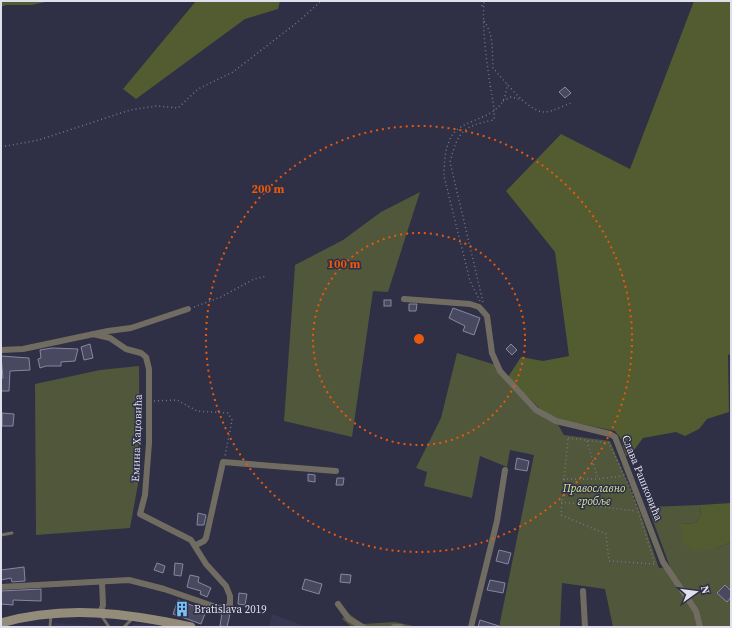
<svg xmlns="http://www.w3.org/2000/svg" width="732" height="628" font-family="'Source Serif 4',serif">
	<style>
		.built { fill: #373753 }
		.green { fill: #51573b }
		.forest { fill: #535c30 }
		.building { fill: #484960; stroke: #8787a1 }
		.lines { fill: none; stroke-linecap: round; stroke-linejoin: round }
		.path { stroke: #76768a; stroke-width: 1.5; stroke-dasharray: 1 3; stroke-linecap: butt }
		.service { stroke: #716c61; stroke-width: 3 }
		.minor { stroke: #716c61; stroke-width: 6 }
		.secondary { stroke: #948c7b; stroke-width: 9 }
		.ring { fill: none; stroke: #e8590c; stroke-width: 2; stroke-dasharray: 2 4 }
		.labels { text-anchor: middle; dominant-baseline: central; stroke-width: 3; stroke-linejoin: round; paint-order: stroke }
		.street-label { font-size: 11px; fill: #dfdfee; stroke: #2f2f45 }
		.park-label { font-size: 11px; font-style: italic; fill: #d7e69d; stroke: #2f2f45 }
		.poi-label { font-size: 11px; fill: #dfdfee; stroke: #2f2f45; text-anchor: start }
		.centre { fill: #e8590c; stroke: #2f2f45; stroke-width: 2 }
		.ring-label { font-size: 12px; text-anchor: middle; font-weight: bold; fill: #e8590c; stroke: #2f2f45; stroke-width: 3; stroke-linejoin: round; paint-order: stroke }
	</style>
	<rect width="100%" height="100%" fill="#2f2f45"/>
	<g class="built">
		<polygon points="272,614 307,627 269,627"/>
		<polygon points="54,623 100,626 101,627 53,627"/>
		<polygon points="134,624 155,625 161,627 130,627"/>
	</g>
	<g class="green">
		<polygon points="420,192 388,292 373,291 352,437 284,421 295,265 343,240 381,212"/>
		<polygon points="457,353 496,365 538,411 556,421 564,435 610,441 640,512 659,568 670,567 648,507 700,505 701,516 695,523 680,524 717,548 731,542 731,627 613,627 605,589 562,583 560,627 499,627 534,455 510,450 507,467 480,456 472,498 424,486 427,472 416,468 441,418"/>
		<polygon points="139,366 140,473 130,528 36,535 35,384 100,370"/>
		<polygon points="348,613 363,624 395,622 418,627 352,627 342,619"/>
	</g>
	<g class="forest">
		<polygon points="1,1 50,1 32,5 6,5 1,7"/>
		<polygon points="196,1 280,1 278,9 245,19 136,99 123,89"/>
		<polygon points="694,1 731,1 731,354 728,355 729,412 707,419 699,429 685,436 676,432 643,438 632,453 626,456 621,439 615,431 557,419 540,409 508,377 521,357 543,361 569,356 555,252 506,191 561,134 630,169"/>
		<polygon points="731,503 731,542 717,548 694,552 682,542 680,524 695,523 701,516 700,505"/>
	</g>
	<g class="building">
		<polygon points="565,87 571,93 565,98 559,92"/>
		<rect x="384" y="300" width="7" height="6"/>
		<polygon points="409,304 417,304 416,311 409,311"/>
		<polygon points="453,308 480,318 474,335 463,331 465,326 449,318"/>
		<polygon points="90,344 93,358 84,360 81,347"/>
		<polygon points="511,344 517,350 512,355 506,349"/>
		<polygon points="52,348 78,349 75,361 61,362 61,366 46,366 40,368 38,359 41,358 40,350"/>
		<polygon points="1,356 29,358 30,370 10,371 9,391 1,391 1,378 3,378"/>
		<polygon points="2,413 14,414 13,426 2,426"/>
		<polygon points="517,458 529,461 527,471 515,469"/>
		<polygon points="308,474 315,475 315,482 308,481"/>
		<polygon points="337,478 344,478 343,485 336,485"/>
		<polygon points="198,513 206,515 204,525 197,525"/>
		<polygon points="499,550 511,553 508,564 496,561"/>
		<polygon points="157,563 165,566 163,573 154,570"/>
		<polygon points="175,563 183,564 181,576 174,575"/>
		<polygon points="24,567 25,581 12,582 11,578 1,580 1,570"/>
		<polygon points="341,574 351,575 350,583 340,582"/>
		<polygon points="190,575 199,577 198,582 211,588 207,597 200,594 201,591 187,587"/>
		<polygon points="305,579 322,584 319,594 302,589"/>
		<polygon points="490,580 505,583 503,593 487,590"/>
		<polygon points="725,585 731,591 731,597 727,602 717,593"/>
		<polygon points="41,589 41,601 13,600 13,605 1,604 1,591"/>
		<polygon points="239,593 247,594 245,605 238,604"/>
		<polygon points="178,600 206,611 201,624 173,614"/>
		<polygon points="222,613 230,614 227,627 220,626"/>
		<polygon points="480,620 499,626 499,627 478,627"/>
	</g>
	<g class="lines">
		<g class="path">
			<polyline points="482,1 482,9"/>
			<path d="M 484,21 C 494,35 492,51 493,68 C 504,80 527,111 544,112 C 552,112 563,106 571,103"/>
			<polyline points="503,101 511,97 522,100"/>
			<polyline points="1,147 39,140 130,110 157,106 178,108 198,89 233,72 299,21 321,1"/>
			<path d="M 480,301 L 470,281 L 444,176 C 444,163 445,145 453,134 C 468,115 506,121 507,84"/>
			<path d="M 483,302 L 450,162 C 458,132 462,126 494,120 C 495,107 492,97 490,84 C 486,57 482,28 484,1"/>
			<polyline points="194,307 221,297 254,279 267,276"/>
			<polyline points="154,401 177,400 197,411 228,413 232,420 225,456"/>
			<polygon points="568,438 609,443 632,492 655,564 609,561 606,534 561,515"/>
			<polyline points="587,441 598,479"/>
			<polyline points="563,479 597,479 623,476"/>
			<polyline points="561,502 636,511"/>
		</g>
		<g class="service">
			<polyline points="1,535 12,533"/>
			<polyline points="101,615 109,627"/>
			<polyline points="50,627 51,614"/>
			<polyline points="124,627 133,618"/>
		</g>
		<g class="minor">
			<polyline points="404,299 470,304 479,307 487,316 492,353 500,371 536,410 556,421 610,434 615,437 663,562 696,611 700,627"/>
			<polyline points="1,350 23,349 108,331 131,328 188,309"/>
			<polyline points="196,545 204,541 206,538 223,462 336,471"/>
			<polyline points="1,587 129,580 164,589 219,608 230,606 230,596 226,586 206,564 191,540 140,514 145,495 149,443 149,369 146,357 141,353 126,349 110,338 93,334"/>
			<polyline points="583,591 585,627"/>
			<polyline points="338,604 349,619 363,627"/>
			<polyline points="100,614 103,605 102,582"/>
			<polyline points="394,627 401,627"/>
			<polyline points="471,627 497,521 505,470"/>
		</g>
		<path class="secondary" d="M 1,623 C 64,605 128,613 191,627"/>
	</g>
	<g class="ring">
		<circle cx="419" cy="339" r="106"/>
		<circle cx="419" cy="339" r="213"/>
	</g>
	<defs>
		<g id="building-bare" transform="scale(1.2)"><path d="M-4-6H4V6H1V3H-1V6H-4ZM-2.5-4.3h1.7v1.8h-1.7ZM.8-4.3h1.7v1.8H.8ZM-2.5-1h1.7V.8h-1.7ZM.8-1h1.7V.8H.8Z" fill="#77c0f7" stroke="#2f2f45" stroke-width="2.5" paint-order="stroke"/></g>
	</defs>
	<g fill-rule="evenodd">
		<use href="#building-bare" x="182" y="609"/>
	</g>
	<g class="labels">
		<g class="street-label">
			<text transform="translate(137 438) rotate(-88)">Емина Хаџовића</text>
			<text transform="translate(642 478) rotate(68)">Слава Рашковића</text>
		</g>
		<g class="park-label">
			<text x="594" y="488">Православно<tspan x="594" dy="13">гробље</tspan></text>
		</g>
		<g class="poi-label">
			<text x="194" y="609">Bratislava 2019</text>
		</g>
	</g>
	<circle cx="419" cy="339" r="6" class="centre"/>
	<g class="ring-label">
		<text x="268" y="193">200 m</text>
		<text x="344" y="268">100 m</text>
	</g>
	<rect width="732" height="628" fill="none" stroke="#dfdfee" stroke-width="4"/>
	<g transform="translate(696 592) rotate(76)" stroke="#2f2f45" stroke-width="3" paint-order="stroke">
	<path d="M0-3L7 15L0 10L-7 15Z" fill="#dfdfee"/>
	<text y="-6" font-size="11" font-weight="bold" text-anchor="middle" fill="#dfdfee">N</text>
	</g>
</svg>
